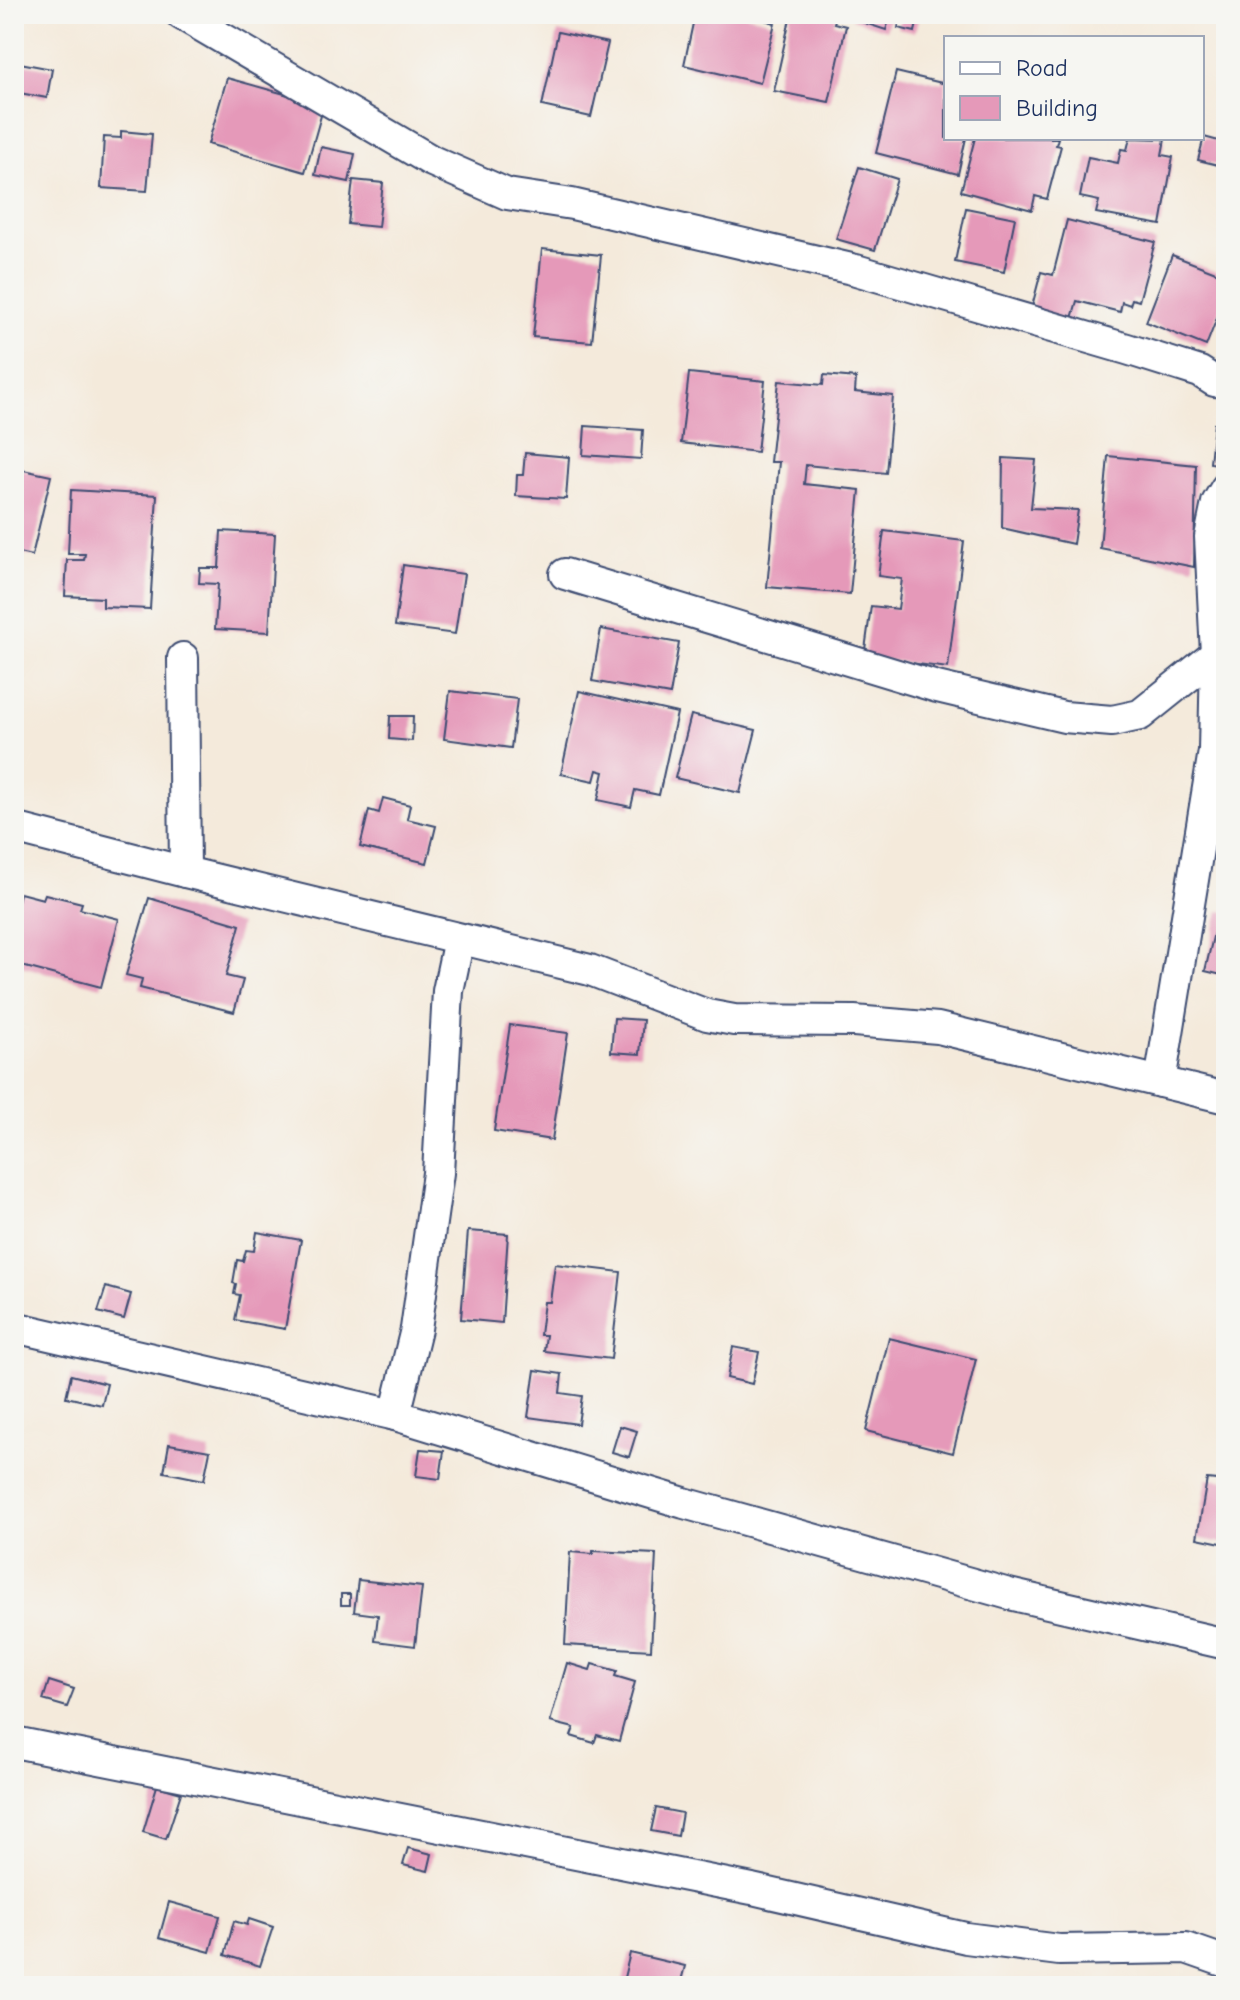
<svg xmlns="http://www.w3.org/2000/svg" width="1240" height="2000" font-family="'Comic Neue',sans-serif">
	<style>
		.building { fill: #e599b9 }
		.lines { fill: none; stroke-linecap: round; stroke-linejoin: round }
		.street-casing { stroke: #3c4b71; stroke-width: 34 }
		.street { stroke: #fff; stroke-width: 30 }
	</style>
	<rect width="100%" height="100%" fill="#f6f6f2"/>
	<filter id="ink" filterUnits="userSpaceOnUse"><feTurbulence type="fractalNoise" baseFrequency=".0125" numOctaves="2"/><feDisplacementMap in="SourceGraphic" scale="16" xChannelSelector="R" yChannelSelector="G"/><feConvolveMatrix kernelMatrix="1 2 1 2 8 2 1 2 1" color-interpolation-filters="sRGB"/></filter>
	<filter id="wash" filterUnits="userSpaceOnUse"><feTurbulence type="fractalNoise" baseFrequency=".006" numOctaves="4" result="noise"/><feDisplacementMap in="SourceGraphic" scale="32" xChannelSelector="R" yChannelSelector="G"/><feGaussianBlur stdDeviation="1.8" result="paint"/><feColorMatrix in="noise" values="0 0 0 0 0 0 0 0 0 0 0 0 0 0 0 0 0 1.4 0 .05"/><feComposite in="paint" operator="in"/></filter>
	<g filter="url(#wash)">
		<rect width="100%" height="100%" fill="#f4eadb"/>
		<g id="blocks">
			<g class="building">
				<polygon points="695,14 744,14 775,23 760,83 684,65"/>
				<polygon points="791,14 837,14 834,23 846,26 829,102 774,91"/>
				<polygon points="854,14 891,14 886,30 852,19"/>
				<polygon points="901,14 919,14 915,32 898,28"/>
				<polygon points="558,32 608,43 591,117 542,106"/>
				<polygon points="20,63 52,69 47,98 14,92"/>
				<polygon points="896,72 942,83 946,74 946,138 966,138 958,174 876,153"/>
				<polygon points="227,78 324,105 305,172 208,144"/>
				<polygon points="121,131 152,134 147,191 101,188 104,137 121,138"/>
				<polygon points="1204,137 1226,143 1226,167 1198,160"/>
				<polygon points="975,138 1058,138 1056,145 1061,146 1047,199 1035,196 1032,210 961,191"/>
				<polygon points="1130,138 1165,139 1162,155 1173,157 1161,225 1096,213 1099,201 1080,197 1088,157 1118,163 1121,149 1127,150"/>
				<polygon points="321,147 355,154 349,182 315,175"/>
				<polygon points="859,167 897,179 875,250 836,239"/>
				<polygon points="353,180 383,183 378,227 348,224"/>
				<polygon points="966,208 1015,218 1004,272 955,262"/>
				<polygon points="1067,220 1155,242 1139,301 1132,299 1130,305 1122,302 1120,312 1077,301 1069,329 1029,318 1041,272 1053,275"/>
				<polygon points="542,249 601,255 592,342 533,337"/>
				<polygon points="1172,255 1226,276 1226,295 1206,346 1146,322"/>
				<polygon points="689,373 765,381 757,452 681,443"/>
				<polygon points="824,375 856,378 855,392 893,396 886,473 806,465 804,484 860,490 850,594 767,587 779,462 770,462 779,381 823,385"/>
				<polygon points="1214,424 1226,426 1226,465 1210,463"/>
				<polygon points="585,426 643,430 641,459 583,455"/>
				<polygon points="525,453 569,457 566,499 516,496 517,475 523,475"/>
				<polygon points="1108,456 1196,465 1194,567 1100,548"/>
				<polygon points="1003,458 1036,460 1031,508 1078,510 1073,544 1002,528"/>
				<polygon points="14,468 51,476 32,556 14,552"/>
				<polygon points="71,490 157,495 150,609 103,607 103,598 65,596 67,560 84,560 85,554 68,554"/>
				<polygon points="221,531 275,534 269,632 215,629 218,584 199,583 200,568 219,568"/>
				<polygon points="884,531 964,541 948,668 864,657 871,606 898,609 902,579 878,576"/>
				<polygon points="403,565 464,574 455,634 395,626"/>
				<polygon points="601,629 679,643 670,695 592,681"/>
				<polygon points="450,691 517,699 511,748 444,739"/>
				<polygon points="579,691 677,713 659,795 635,790 631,807 598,800 604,772 597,770 594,781 561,774"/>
				<polygon points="691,715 756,730 740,793 675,778"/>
				<polygon points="390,716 413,716 412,741 389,739"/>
				<polygon points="383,798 410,805 407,819 436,826 427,863 360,847 369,810 379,813"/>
				<polygon points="20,893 43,899 45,894 82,903 80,909 119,919 101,987 14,964 14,918"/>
				<polygon points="149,898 240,925 226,976 243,980 234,1012 140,988 142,979 126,975"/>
				<polygon points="1219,911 1226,912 1226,976 1205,971"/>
				<polygon points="614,1018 643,1020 640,1054 611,1052"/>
				<polygon points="510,1025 568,1033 552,1140 494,1131"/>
				<polygon points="468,1231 508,1234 502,1323 461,1319"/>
				<polygon points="257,1232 301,1240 285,1329 235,1320 240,1295 234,1294 236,1284 233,1283 237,1260 243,1261 246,1250 254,1251"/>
				<polygon points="1224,1250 1226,1250 1226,1289 1219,1287"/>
				<polygon points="555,1264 621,1272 611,1359 544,1351 546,1335 540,1335 544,1302 550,1302"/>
				<polygon points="106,1287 131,1294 124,1319 98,1312"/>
				<polygon points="889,1338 976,1359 953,1453 866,1431"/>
				<polygon points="733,1347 759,1352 752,1384 727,1378"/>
				<polygon points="535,1370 562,1374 560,1393 582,1396 578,1424 528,1417"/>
				<polygon points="71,1375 107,1384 102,1405 66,1397"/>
				<polygon points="620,1426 637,1431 629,1457 612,1452"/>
				<polygon points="169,1444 210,1451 204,1480 164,1472"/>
				<polygon points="420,1449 444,1451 440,1479 416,1476"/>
				<polygon points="1207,1479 1226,1481 1226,1544 1197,1538"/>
				<polygon points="593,1551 656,1554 651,1650 565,1645 570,1552 593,1554"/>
				<polygon points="358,1580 422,1587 415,1646 375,1641 378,1615 354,1612"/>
				<rect x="341" y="1594" width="9" height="11"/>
				<polygon points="567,1663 590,1670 592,1664 617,1671 615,1676 635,1682 619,1741 597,1735 594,1743 571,1736 574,1728 550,1722"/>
				<polygon points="49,1681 74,1689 67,1707 43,1700"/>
				<polygon points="157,1786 181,1793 166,1839 143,1832"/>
				<polygon points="656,1808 682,1813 678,1836 651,1831"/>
				<polygon points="408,1848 432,1854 428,1871 403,1865"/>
				<polygon points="169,1902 220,1916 210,1952 159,1938"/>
				<polygon points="249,1919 273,1927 260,1966 225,1955 234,1921 247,1925"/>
				<polygon points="630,1953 685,1966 681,1981 688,1982 687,1986 622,1986"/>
			</g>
		</g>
	</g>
	<g filter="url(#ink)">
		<use href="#blocks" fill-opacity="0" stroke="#3c4b71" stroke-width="2"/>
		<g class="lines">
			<g class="street-casing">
				<g id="street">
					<polyline points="181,14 432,161 507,194 572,204 856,270 1127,349 1200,372 1214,381 1226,382"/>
					<polyline points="565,574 937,687 1064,717 1112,721 1140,715 1216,654"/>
					<polyline points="183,658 185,872"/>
					<polyline points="14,828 185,872 590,970 707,1015 734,1020 854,1021 938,1028 1226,1098"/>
					<polyline points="1160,1082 1214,751 1216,654 1210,537 1217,503 1226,488"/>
					<polyline points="14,1327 395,1415 684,1503 1009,1594 1226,1644"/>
					<polyline points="395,1415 416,1329 438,1173 448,991 459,939"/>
					<polyline points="14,1742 752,1889 966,1938 1059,1950 1186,1948 1226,1962"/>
				</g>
			</g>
			<use href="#street" class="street"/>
		</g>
	</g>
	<rect width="1240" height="2000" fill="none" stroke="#f6f6f2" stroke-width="48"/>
	<rect x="944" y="36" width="260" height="104" fill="#f6f6f2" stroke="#9ea6b7" stroke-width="2"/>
	<rect x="960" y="62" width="40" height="12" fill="#ffffff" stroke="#9ea6b7" stroke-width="2"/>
	<text x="1016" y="76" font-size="24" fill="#1b2f5e">Road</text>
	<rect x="960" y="96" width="40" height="24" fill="#e599b9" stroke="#9ea6b7" stroke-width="2"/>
	<text x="1016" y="116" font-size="24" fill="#1b2f5e">Building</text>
</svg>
